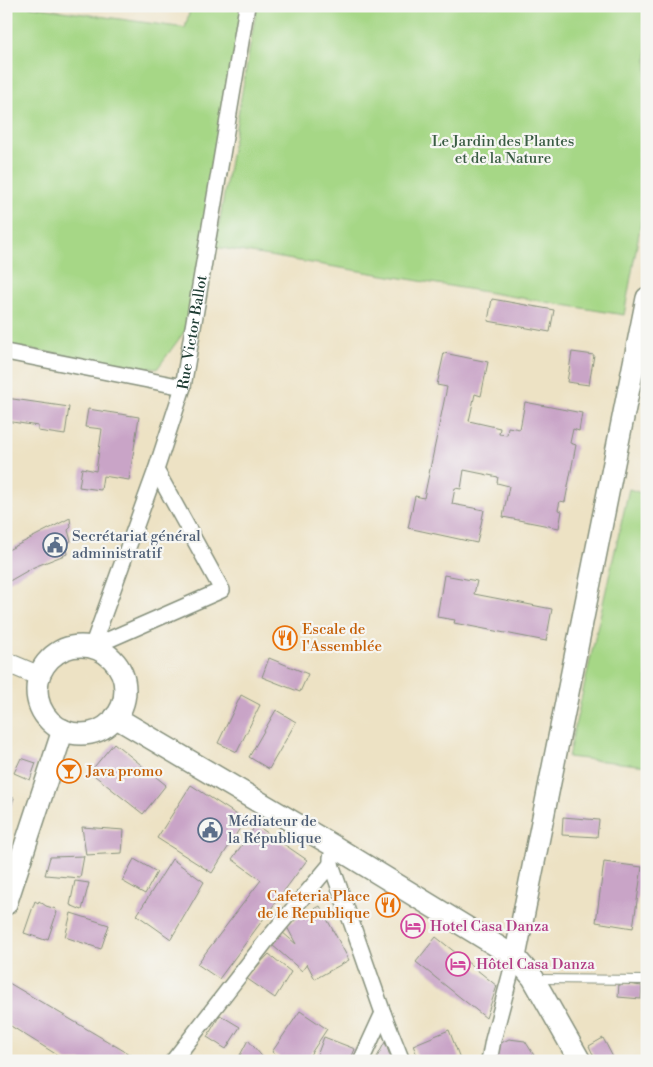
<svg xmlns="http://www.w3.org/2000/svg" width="653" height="1067" font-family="'Libre Bodoni',serif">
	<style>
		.green { fill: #a6d786; stroke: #628a5d }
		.building { fill: #c9a4c7 }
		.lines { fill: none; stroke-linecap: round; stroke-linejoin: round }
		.service-casing { stroke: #86907c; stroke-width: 10 }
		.minor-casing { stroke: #86907c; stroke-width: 18 }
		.tertiary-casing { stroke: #86907c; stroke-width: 21 }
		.secondary-casing { stroke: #86907c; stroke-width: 24 }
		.service { stroke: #fff; stroke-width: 8 }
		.minor { stroke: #fff; stroke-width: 15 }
		.tertiary { stroke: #fff; stroke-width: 19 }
		.secondary { stroke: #fff; stroke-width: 21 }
		.labels { text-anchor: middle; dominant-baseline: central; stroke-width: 4.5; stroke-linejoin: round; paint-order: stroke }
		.park-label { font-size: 15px; fill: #3a5c44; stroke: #f6f6f2 }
		.street-label { font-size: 15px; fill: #1f3d34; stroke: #f6f6f2 }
		.service-label { font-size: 15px; fill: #4e5e75; stroke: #f6f6f2; text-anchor: start }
		.food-label { font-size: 15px; fill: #c56008; stroke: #f6f6f2; text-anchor: start }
		.hotel-label { font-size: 15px; fill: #b23c85; stroke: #f6f6f2; text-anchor: start }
	</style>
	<rect width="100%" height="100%" fill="#f6f6f2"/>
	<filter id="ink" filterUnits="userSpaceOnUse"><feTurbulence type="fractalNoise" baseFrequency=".02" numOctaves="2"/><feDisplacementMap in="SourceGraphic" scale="10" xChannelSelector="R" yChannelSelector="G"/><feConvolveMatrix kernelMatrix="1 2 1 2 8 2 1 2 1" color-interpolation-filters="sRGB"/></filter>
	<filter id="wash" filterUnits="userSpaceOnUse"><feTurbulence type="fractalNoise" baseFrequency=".0096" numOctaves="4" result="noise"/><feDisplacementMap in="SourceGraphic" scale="20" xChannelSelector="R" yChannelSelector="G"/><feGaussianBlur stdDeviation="1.12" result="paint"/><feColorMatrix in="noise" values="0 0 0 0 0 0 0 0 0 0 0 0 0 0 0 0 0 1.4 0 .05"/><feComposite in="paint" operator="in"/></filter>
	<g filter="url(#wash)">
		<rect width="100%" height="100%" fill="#ede2c4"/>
		<g class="green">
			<polygon points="6,6 26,6 185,28 191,6 247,6 195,317 157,369 6,346"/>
			<polygon points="257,6 647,6 647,190 624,315 215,247"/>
			<polygon points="629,489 647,495 647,766 568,757"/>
		</g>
		<g id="blocks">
			<g class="building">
				<polygon points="492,299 554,310 550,332 488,321"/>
				<polygon points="572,352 594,355 589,385 567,382"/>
				<polygon points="444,353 488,362 481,396 475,394 469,421 500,428 499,434 507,435 508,427 520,429 525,402 582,413 579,431 573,429 570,443 576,445 565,502 560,501 558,510 562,511 559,528 503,517 509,486 497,483 498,477 464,470 461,489 455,488 452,504 484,510 477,543 408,528 415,496 424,498 447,387 437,385"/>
				<polygon points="6,398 69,407 65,435 38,431 38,426 6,421"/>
				<polygon points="88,409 139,417 129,480 103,476 101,490 79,487 82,468 96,471 102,429 85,427"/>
				<polygon points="70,518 71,527 68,530 71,541 65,544 67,554 34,567 6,583 6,551"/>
				<polygon points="444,575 477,581 474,594 552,609 546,641 454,623 455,620 437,617"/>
				<polygon points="269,658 308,674 300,692 262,677"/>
				<polygon points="241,695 260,705 237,752 218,743"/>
				<polygon points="276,710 296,722 269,769 249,757"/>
				<polygon points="114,743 166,785 143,814 90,772"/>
				<polygon points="21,758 36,763 30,780 14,773"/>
				<polygon points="191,785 245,820 212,873 157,838"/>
				<polygon points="6,795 14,798 10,809 6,808"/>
				<polygon points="563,817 599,820 597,837 562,835"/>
				<polygon points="256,825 307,860 219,979 197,964 261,880 232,859"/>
				<polygon points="82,827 124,830 122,853 86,855"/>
				<polygon points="84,856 80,878 45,875 50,857"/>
				<polygon points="134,859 157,872 145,894 122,881"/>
				<polygon points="172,859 204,882 171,939 137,915"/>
				<polygon points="604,862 642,867 633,928 596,922"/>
				<polygon points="75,881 89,883 82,910 70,905"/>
				<polygon points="35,901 38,903 39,901 46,906 56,909 55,911 57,912 48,939 46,938 45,940 24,933"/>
				<polygon points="320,906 349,960 315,979 307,964 302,971 272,945 282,932 296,944 286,925"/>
				<polygon points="71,913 109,925 101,949 65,937"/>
				<polygon points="436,937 497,986 486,1018 416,962"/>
				<polygon points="269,954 291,972 275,998 246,978"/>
				<polygon points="9,983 141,1061 67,1061 6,1023 6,991"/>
				<polygon points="619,983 642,986 641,999 618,997"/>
				<polygon points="644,995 647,996 647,1012 642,1011"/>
				<polygon points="300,1011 327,1029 306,1061 285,1061 272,1052"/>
				<polygon points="220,1015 240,1027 226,1049 207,1037"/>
				<polygon points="449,1030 461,1061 419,1061 413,1045"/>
				<polygon points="324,1037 355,1049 350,1061 315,1061"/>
				<polygon points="603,1038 615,1061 596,1061 589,1046"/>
				<polygon points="509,1039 525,1041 535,1057 535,1061 494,1061 499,1044"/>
				<polygon points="248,1040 266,1061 237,1061"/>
				<polygon points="385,1042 392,1061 375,1061"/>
			</g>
		</g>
	</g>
	<g filter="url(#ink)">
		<use href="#blocks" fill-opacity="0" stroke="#86907c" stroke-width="1"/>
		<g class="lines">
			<g class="service-casing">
				<polyline id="service" points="537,979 647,980"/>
			</g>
			<g class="minor-casing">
				<g id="minor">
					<polyline points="6,352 183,387"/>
					<path id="s1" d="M 92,647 L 156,470 L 183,387 L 247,6"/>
					<polyline points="92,647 222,590 156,470"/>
					<polyline points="331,857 331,864 383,1013 402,1061"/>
					<polyline points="173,1061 266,941 331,864"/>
					<polyline points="361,1061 383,1013"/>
					<polyline points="489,1061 493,1040 515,957"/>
				</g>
			</g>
			<g class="tertiary-casing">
				<polyline id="tertiary" points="6,662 39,676"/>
			</g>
			<g class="secondary-casing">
				<g id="secondary">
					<circle cx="81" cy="690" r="44"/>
					<polyline points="115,717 332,845 515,957 533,978 580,1061"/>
					<polyline points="6,904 63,730"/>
					<polyline points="515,957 647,298"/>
				</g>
			</g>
			<use href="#service" class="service"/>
			<use href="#minor" class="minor"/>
			<use href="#tertiary" class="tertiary"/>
			<use href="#secondary" class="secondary"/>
		</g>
	</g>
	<defs>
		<g id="civic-ring" transform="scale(1.25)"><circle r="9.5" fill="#f6f6f2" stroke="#5c6f8a" stroke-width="1.5"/><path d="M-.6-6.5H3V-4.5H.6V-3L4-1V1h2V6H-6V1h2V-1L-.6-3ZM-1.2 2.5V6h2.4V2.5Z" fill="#5c6f8a"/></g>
		<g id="restaurant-ring" transform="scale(1.25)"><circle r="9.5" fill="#f6f6f2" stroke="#e8710a" stroke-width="1.5"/><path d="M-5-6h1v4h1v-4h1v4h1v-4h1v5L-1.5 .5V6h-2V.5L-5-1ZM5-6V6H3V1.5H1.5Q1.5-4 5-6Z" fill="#e8710a"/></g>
		<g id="bar-ring" transform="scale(1.25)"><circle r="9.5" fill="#f6f6f2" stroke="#e8710a" stroke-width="1.5"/><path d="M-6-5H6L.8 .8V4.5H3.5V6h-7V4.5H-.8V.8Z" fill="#e8710a"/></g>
		<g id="hotel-ring" transform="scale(1.25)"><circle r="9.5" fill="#f6f6f2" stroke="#d1479c" stroke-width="1.5"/><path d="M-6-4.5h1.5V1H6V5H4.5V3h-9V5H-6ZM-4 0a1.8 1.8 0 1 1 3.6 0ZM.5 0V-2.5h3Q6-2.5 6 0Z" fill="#d1479c"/></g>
	</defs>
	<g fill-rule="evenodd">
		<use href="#civic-ring" x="55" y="545"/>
		<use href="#restaurant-ring" x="285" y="638"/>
		<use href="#bar-ring" x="69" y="771"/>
		<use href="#civic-ring" x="210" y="830"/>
		<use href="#restaurant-ring" x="388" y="905"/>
		<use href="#hotel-ring" x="413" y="926"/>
		<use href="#hotel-ring" x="458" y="964"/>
	</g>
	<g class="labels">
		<g class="park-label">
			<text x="503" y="141">Le Jardin des Plantes<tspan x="503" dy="17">et de la Nature</tspan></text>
		</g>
		<g class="street-label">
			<text stroke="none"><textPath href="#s1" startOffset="331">Rue Victor Ballot</textPath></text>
		</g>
		<g class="service-label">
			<text x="72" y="536">Secrétariat général<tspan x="72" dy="17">administratif</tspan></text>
			<text x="228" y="821">Médiateur de<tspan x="228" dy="17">la République</tspan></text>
		</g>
		<g class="food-label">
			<text x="302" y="629">Escale de<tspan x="302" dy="17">l'Assemblée</tspan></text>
			<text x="86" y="771">Java promo</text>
			<text x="370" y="896" text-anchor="end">Cafeteria Place<tspan x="370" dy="17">de le Republique</tspan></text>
		</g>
		<g class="hotel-label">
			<text x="430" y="926">Hotel Casa Danza</text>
			<text x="476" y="964">Hôtel Casa Danza</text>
		</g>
	</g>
	<rect width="653" height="1067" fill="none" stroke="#f6f6f2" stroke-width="25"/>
</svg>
